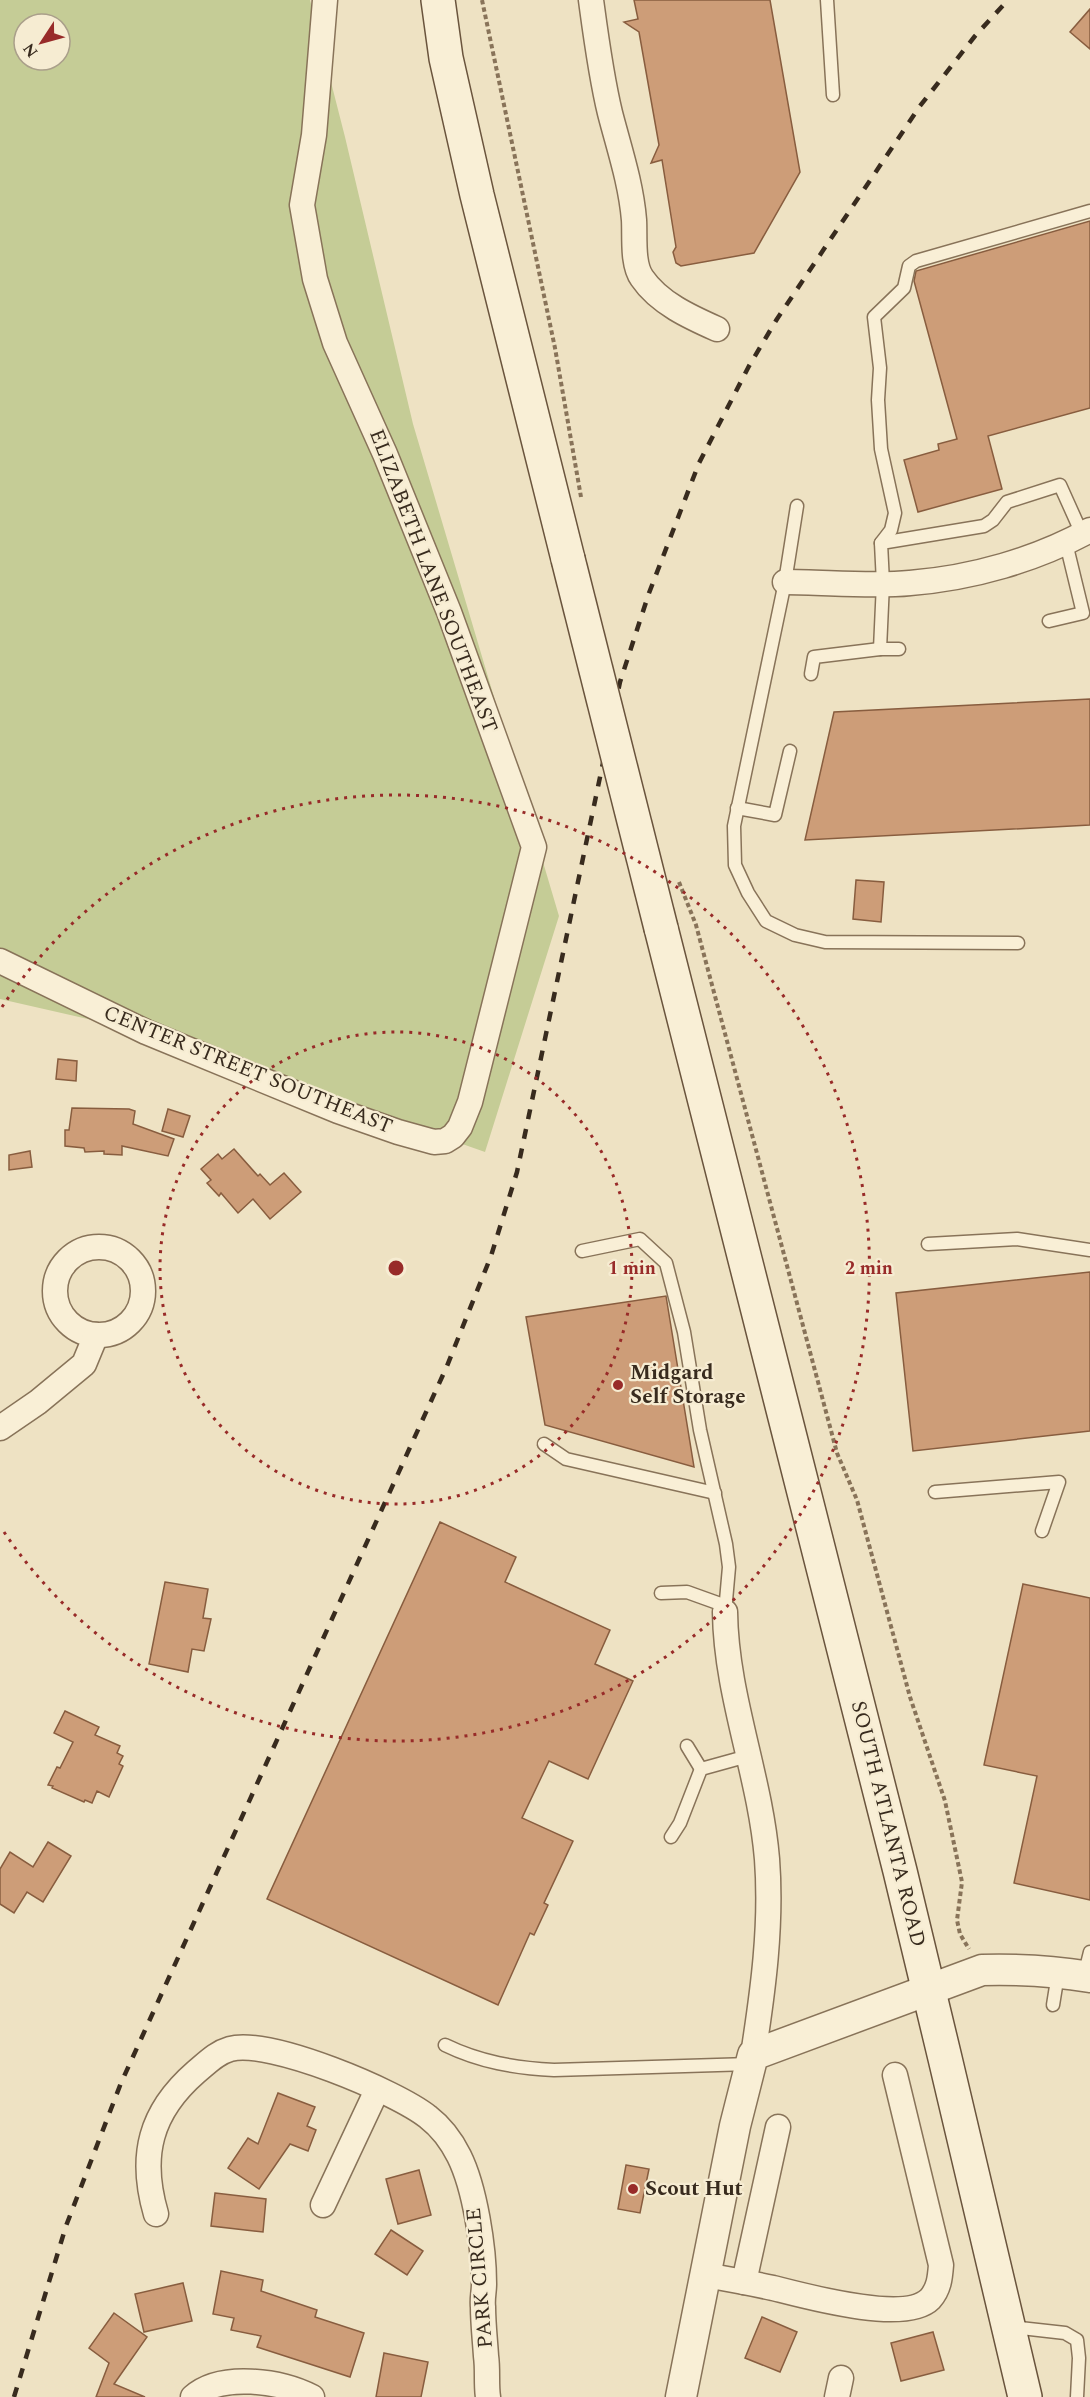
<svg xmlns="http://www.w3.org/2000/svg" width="1090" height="2397" font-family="Spectral,serif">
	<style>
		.green { fill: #c5cc96; fill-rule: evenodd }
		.building { fill: #cd9d78; stroke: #885d3f; stroke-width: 1.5 }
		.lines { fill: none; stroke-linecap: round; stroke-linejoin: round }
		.service-casing { stroke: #887359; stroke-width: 15 }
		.minor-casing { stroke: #887359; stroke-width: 27 }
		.tertiary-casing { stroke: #887359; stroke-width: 33 }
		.secondary-casing { stroke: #6a543d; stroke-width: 36 }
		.path { stroke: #887359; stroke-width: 4; stroke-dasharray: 4.5 3; stroke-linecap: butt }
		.service { stroke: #f9efd6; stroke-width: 12 }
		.minor { stroke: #f9efd6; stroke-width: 24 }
		.tertiary { stroke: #f9efd6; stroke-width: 30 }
		.secondary { stroke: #f9efd6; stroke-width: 33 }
		.rail { stroke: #382b1e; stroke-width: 4.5; stroke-dasharray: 10 10; stroke-linecap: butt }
		.secondary-bridge-casing { stroke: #6a543d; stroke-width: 36; stroke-linecap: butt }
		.secondary-bridge { stroke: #f9efd6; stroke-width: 33 }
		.ring { fill: none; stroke: #982b29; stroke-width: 3; stroke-dasharray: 3 6 }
		.poi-dot { fill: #982b29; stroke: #f6ecd2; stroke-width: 2 }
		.labels { text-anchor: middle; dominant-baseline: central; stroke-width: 4.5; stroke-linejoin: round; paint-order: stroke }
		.street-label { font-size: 21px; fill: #382b1e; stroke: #f6ecd2 }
		.poi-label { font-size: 21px; font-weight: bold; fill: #382b1e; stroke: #f6ecd2; text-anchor: start }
		.centre { fill: #982b29; stroke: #f6ecd2; stroke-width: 3 }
		.ring-label { font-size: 18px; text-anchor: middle; font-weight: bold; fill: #982b29; stroke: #f6ecd2; stroke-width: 4.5; stroke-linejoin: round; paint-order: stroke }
	</style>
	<rect width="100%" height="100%" fill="#eee2c3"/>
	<path class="green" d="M 0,0 L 310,0 L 345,137 L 413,424 L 559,916 L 485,1152 L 145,1032 L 0,999 ZM 24,24 L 60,24 L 60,60 L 24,60 Z"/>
	<g class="building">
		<polygon points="634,0 770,0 800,172 754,253 681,266 676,263 673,252 676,247 662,160 651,163 659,145 639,32 624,22 638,19"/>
		<polygon points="1090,9 1090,49 1070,32"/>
		<polygon points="1090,221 1090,408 988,436 1002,489 918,512 904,460 939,450 938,444 957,439 914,281 916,271"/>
		<polygon points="1090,699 1090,825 805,840 834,712"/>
		<polygon points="856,880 884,882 881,922 853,919"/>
		<polygon points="58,1059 77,1061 76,1081 56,1079"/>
		<polygon points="72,1108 129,1109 135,1111 133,1124 174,1139 168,1156 122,1146 122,1155 104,1154 104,1151 85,1152 84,1148 65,1146 65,1130 69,1130"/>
		<polygon points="168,1109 190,1116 183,1137 162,1131"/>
		<polygon points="234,1149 258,1176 260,1174 270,1185 284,1173 301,1192 270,1219 253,1199 238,1213 221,1193 219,1196 207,1183 211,1180 201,1169 218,1154 222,1159"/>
		<polygon points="30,1151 32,1167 9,1170 9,1155"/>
		<polygon points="1090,1272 1090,1431 913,1451 896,1293"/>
		<polygon points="666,1296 694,1467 545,1425 526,1317"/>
		<polygon points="440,1522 516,1557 505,1582 610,1630 595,1664 633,1681 588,1779 549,1761 522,1818 573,1841 544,1903 548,1905 534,1935 530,1933 498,2005 267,1899"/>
		<polygon points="165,1582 208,1589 203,1618 211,1619 204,1651 192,1649 188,1672 149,1664"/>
		<polygon points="1023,1584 1090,1598 1090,1900 1014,1883 1037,1776 984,1765"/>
		<polygon points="65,1711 99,1727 95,1735 120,1746 117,1753 123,1756 119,1764 123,1766 109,1797 97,1791 92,1803 85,1800 84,1802 52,1788 53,1786 48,1785 57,1767 60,1768 73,1742 54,1733"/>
		<polygon points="48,1842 71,1856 43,1902 27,1892 14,1913 0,1904 0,1869 10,1852 33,1867"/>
		<polygon points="278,2093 315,2107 307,2126 316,2130 308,2151 290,2144 259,2189 228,2168 248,2138 258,2144"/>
		<polygon points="626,2165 649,2169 640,2213 618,2209"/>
		<polygon points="419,2170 431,2215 398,2224 386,2179"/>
		<polygon points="215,2193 266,2199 263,2232 211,2226"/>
		<polygon points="391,2230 423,2251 407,2275 375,2254"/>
		<polygon points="221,2271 263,2280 261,2291 317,2310 315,2317 364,2333 350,2377 257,2347 261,2336 231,2330 234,2318 213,2314"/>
		<polygon points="183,2283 192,2321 144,2332 135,2294"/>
		<polygon points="114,2313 147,2337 114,2384 145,2397 96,2397 109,2363 89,2348"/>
		<polygon points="762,2317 797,2332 780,2372 745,2358"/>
		<polygon points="933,2332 944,2370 901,2381 891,2343"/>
		<polygon points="384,2353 428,2362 421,2397 376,2397"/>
	</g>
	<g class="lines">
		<g class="service-casing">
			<g id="service">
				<polyline points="827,0 833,95"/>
				<polyline points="797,506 785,582 734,826 735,865 748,893 766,921 795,935 825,942 1018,943"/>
				<polyline points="881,543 891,530 895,513 881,449 878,400 880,368 874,317 904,288 909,266 916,261 1090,211"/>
				<polyline points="1049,621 1083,613 1066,543"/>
				<polyline points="899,649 880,649 883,583 881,543 984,526 993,520 1007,502 1060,485 1082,534"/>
				<polyline points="811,674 814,657 880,649"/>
				<polyline points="737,808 775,815 790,751"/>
				<polyline points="928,1244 1017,1239 1090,1250"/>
				<polyline points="582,1251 640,1239 666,1263 684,1332 700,1430 726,1544 729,1567 725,1612"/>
				<polyline points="544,1444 566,1459 715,1493"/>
				<polyline points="935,1492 1059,1482 1042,1531"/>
				<polyline points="661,1593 687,1592 726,1606"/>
				<polyline points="687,1746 701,1769"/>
				<polyline points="671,1837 680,1823 701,1769 748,1756"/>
				<polyline points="1084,1976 1090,1952"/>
				<polyline points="1053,2005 1058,1974"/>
				<path d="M 445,2045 C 480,2062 515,2068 554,2070 L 750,2064"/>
				<polyline points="1011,2327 1065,2333 1077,2340 1079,2358 1077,2397"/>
			</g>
		</g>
		<g class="minor-casing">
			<g id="minor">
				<path d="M 591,0 C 596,37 601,76 610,113 C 619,148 631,183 634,220 C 635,237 632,264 642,278 C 659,303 690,317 717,329"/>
				<path d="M 785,582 C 825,582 872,587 910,583 C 972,578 1036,560 1090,530"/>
				<polyline points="0,961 146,1032 338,1111 398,1132 434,1142 445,1141 453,1136 460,1127 470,1102 534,847 449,612 385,454 335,343 315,279 302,205 314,135 325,0"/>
				<circle cx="99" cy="1291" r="44"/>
				<polyline points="0,1428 38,1402 84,1364 96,1335"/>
				<path d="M 725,1612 C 726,1696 760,1775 767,1859 C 772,1925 763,1991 753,2055"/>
				<polyline points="323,2205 377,2090"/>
				<path d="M 156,2214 C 139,2156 150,2112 196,2072 C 207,2063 216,2053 230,2049 C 269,2038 397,2092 428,2117 C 441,2127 452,2142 459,2156 C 475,2188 484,2248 484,2284 C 484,2292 482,2299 483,2307 C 483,2323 485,2340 486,2356 C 488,2370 486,2384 488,2397"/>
				<path d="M 705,2275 C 728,2279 750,2283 773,2288 C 805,2296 905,2324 930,2299 C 939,2289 940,2278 941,2265 L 895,2075"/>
				<polyline points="744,2282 778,2127"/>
				<path d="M 193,2397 C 221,2372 281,2381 312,2397"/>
				<polyline points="837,2397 841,2378"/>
			</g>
		</g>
		<g class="tertiary-casing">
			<path id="tertiary" d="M 681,2397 L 735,2126 L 753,2055 L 982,1970 C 1019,1969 1054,1971 1090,1977"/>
		</g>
		<g class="secondary-casing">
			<g id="secondary">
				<polyline points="438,0 446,58 477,195 568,559"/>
				<path d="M 661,928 C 739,1243 822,1556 900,1871 C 943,2046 983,2222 1025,2397"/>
			</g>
		</g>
		<g class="path">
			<polyline points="482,0 555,348 581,497"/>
			<polyline points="679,882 696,925 837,1453 857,1500 910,1697 945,1801 962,1882 957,1920 960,1934 969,1949"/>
		</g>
		<use href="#service" class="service"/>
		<use href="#minor" class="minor"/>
		<use href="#tertiary" class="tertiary"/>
		<use href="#secondary" class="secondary"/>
		<polyline class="rail" points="14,2397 66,2226 121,2083 447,1366 491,1256 517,1172 620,682 649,593 699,463 749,366 777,319 920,106 975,36 1008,0"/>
		<g class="secondary-bridge-casing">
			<polyline id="secondary-bridge" points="568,559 661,928"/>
		</g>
		<use href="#secondary-bridge" class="secondary-bridge"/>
	</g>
	<g class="ring">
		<circle cx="396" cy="1268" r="236"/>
		<path d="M2 1007A473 473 0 1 1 2 1529"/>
	</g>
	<g class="poi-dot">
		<circle cx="618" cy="1385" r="6"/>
		<circle cx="633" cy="2189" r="6"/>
	</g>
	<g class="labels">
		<g class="street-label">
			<text transform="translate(433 581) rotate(69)">ELIZABETH LANE SOUTHEAST</text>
			<text transform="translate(248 1070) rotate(22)">CENTER STREET SOUTHEAST</text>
			<text transform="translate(888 1824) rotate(76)">SOUTH ATLANTA ROAD</text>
			<text transform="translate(480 2278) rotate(-95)">PARK CIRCLE</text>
		</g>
		<g class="poi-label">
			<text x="630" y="1373">Midgard<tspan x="630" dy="24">Self Storage</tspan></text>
			<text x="645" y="2189">Scout Hut</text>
		</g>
	</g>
	<circle cx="396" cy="1268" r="9" class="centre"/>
	<g class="ring-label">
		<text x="632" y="1274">1 min</text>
		<text x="869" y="1274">2 min</text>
	</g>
	<g transform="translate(42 42) rotate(234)"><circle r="28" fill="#f6ecd2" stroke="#aa9f8a" stroke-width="1.5"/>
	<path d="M0-4.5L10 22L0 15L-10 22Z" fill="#982b29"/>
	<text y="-9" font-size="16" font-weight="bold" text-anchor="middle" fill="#382b1e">N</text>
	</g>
</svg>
